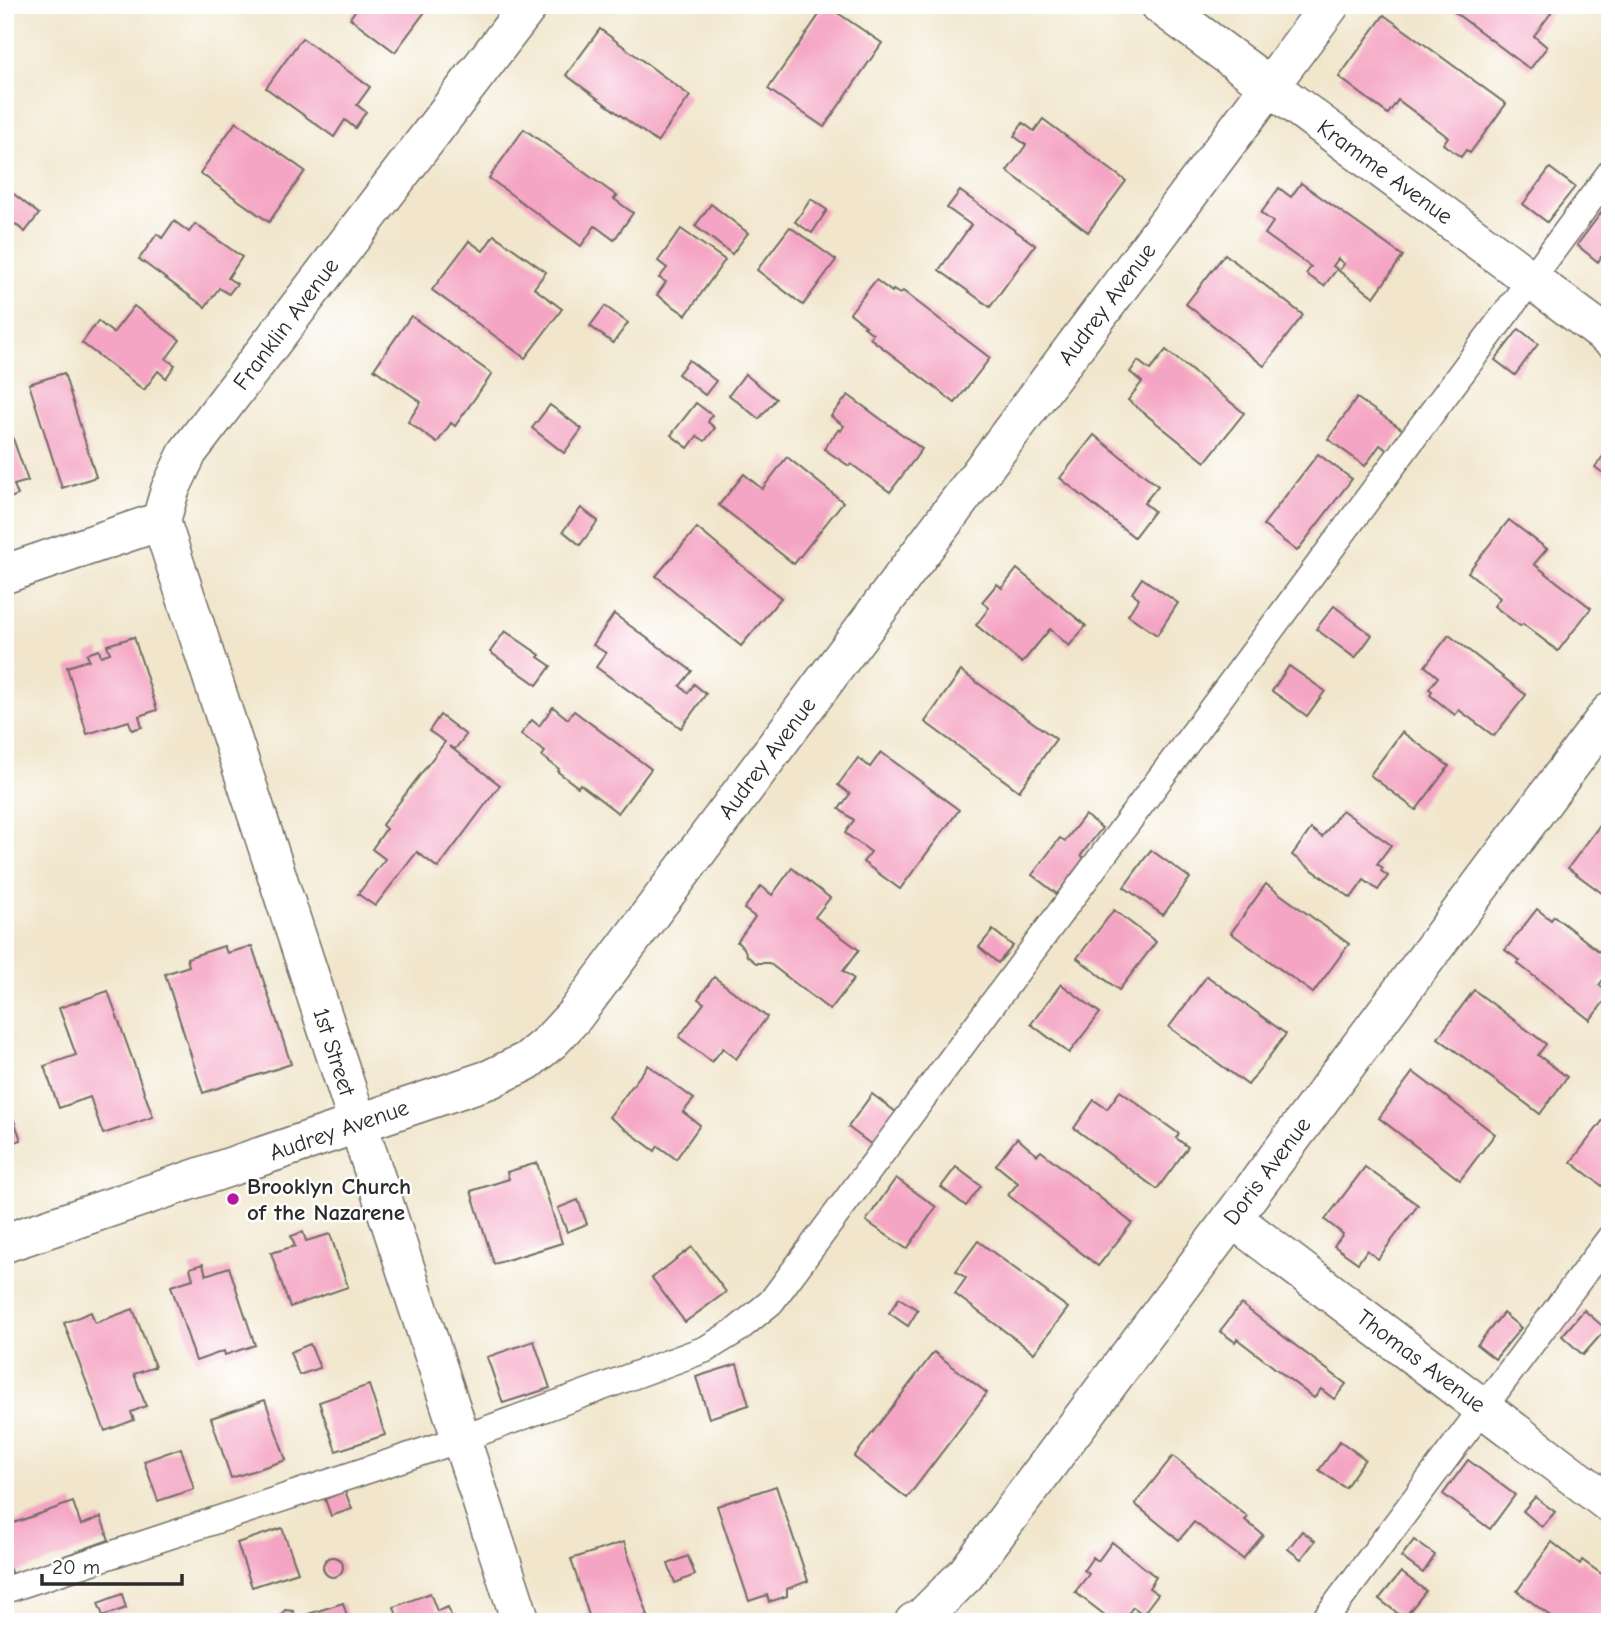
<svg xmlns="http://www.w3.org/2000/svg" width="1615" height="1627" font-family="'Comic Neue',sans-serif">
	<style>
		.building { fill: #f4a5c3 }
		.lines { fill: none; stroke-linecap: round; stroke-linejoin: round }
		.lane-casing { stroke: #706c63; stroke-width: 29 }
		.street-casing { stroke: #706c63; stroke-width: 41 }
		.lane { stroke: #fff; stroke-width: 26 }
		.street { stroke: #fff; stroke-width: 38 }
		.poi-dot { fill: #b5179e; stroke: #fff; stroke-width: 2.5 }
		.labels { text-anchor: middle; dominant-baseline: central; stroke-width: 5; stroke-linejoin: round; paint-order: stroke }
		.street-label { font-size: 23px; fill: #2b2b2b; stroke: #fff }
		.poi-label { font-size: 23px; font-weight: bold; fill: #2b2b2b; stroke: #fff; text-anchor: start }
	</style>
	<rect width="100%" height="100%" fill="#fff"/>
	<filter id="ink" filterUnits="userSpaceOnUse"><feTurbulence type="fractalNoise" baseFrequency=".0143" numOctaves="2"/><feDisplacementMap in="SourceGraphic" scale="14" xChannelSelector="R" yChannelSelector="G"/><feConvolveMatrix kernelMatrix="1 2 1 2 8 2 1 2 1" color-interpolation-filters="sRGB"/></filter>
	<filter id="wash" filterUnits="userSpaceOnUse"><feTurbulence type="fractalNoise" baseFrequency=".00686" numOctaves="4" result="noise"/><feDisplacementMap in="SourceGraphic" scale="28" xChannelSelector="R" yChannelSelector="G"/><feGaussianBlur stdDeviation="1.57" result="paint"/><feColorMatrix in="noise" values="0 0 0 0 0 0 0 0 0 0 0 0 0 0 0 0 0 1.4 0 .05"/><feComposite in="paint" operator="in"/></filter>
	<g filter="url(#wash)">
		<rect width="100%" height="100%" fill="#f1e6cc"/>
		<g id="blocks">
			<g class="building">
				<polygon points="359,5 430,5 395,52 350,18"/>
				<polygon points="826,5 882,43 824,127 768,89"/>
				<polygon points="1445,5 1540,5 1551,13 1534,36 1547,47 1530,69"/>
				<polygon points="1384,15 1506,104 1470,153 1466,150 1461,157 1443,144 1448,137 1398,100 1388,114 1339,77"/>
				<polygon points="600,29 690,96 657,142 566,75"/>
				<polygon points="302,38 370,87 357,105 366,112 355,128 345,120 334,137 266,88"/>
				<polygon points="1043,119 1126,181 1088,232 1007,171 1026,145 1014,136 1023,123 1034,131"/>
				<polygon points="236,122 305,171 269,222 200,173"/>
				<polygon points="524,129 617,196 614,199 633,213 614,240 595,226 581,246 489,178"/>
				<polygon points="1550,168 1575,187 1547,222 1523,204"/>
				<polygon points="1301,183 1403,256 1374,297 1339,271 1344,264 1338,259 1333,266 1337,269 1324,286 1306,274 1311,267 1265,234 1273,222 1261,213 1279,188 1291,197"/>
				<polygon points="10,191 39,214 25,232 5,216 5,197"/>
				<polygon points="960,191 1035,245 990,307 939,270 971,225 947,208"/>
				<polygon points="811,199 827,210 812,233 795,222"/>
				<polygon points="711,204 748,233 732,254 695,226"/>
				<polygon points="1604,209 1608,213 1610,210 1610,264 1601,257 1598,262 1577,245"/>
				<polygon points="174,221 189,232 195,224 242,257 228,278 237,284 231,291 229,294 219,288 205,307 139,259 157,234 162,238"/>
				<polygon points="790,227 836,260 803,305 757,270"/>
				<polygon points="681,229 725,260 686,315 657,295 666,282 659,278 667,268 658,261"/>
				<polygon points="494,235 546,272 534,288 562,309 525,358 432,290 469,241 483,251"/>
				<polygon points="1225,254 1303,315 1264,366 1186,304"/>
				<polygon points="876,280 892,292 893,290 900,294 903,291 990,358 955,403 870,338 873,334 864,327 866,326 850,313"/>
				<polygon points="134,306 180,340 166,359 175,365 166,378 158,371 144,390 82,343 98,321 113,333"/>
				<polygon points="605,306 628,323 613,343 590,326"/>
				<polygon points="411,316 492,374 455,426 451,423 437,443 408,422 421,402 374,369"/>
				<polygon points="1519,329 1538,344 1515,375 1495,360"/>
				<polygon points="1166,350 1244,413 1205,462 1128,400 1142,382 1130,372 1138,361 1150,370"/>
				<polygon points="689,360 716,381 705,395 678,374"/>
				<polygon points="64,373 96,477 62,488 29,384"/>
				<polygon points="745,374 776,399 759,419 729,395"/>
				<polygon points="848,395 922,449 890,492 851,464 849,466 824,449 839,429 841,431 844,426 831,416"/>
				<polygon points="1357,398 1403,430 1388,451 1380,445 1365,466 1328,439"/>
				<polygon points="696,403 712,415 708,422 715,428 705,441 697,436 688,448 671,435"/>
				<polygon points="550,405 582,429 564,453 532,428"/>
				<polygon points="11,433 28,481 14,485 18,495 5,500 5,435"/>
				<polygon points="1094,435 1158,486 1144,503 1154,511 1134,537 1060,478"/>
				<polygon points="1610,447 1610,478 1595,467"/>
				<polygon points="1318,454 1352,479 1297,551 1263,525"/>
				<polygon points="787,457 843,502 794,564 719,505 744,474 762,489"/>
				<polygon points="581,508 598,521 580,545 563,531"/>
				<polygon points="1509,520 1547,549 1534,564 1591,608 1558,651 1523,624 1520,626 1494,606 1500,598 1468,572"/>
				<polygon points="697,528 781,598 741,646 656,576"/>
				<polygon points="1017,569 1086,626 1069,646 1050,629 1022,663 976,625 989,608 982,602 997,584 1002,588"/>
				<polygon points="1142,578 1178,603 1157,635 1128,615 1139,598 1132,593"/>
				<polygon points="1334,606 1372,635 1355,658 1316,629"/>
				<polygon points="614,614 692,671 680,686 688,693 694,684 706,694 681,728 596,667 606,653 593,645"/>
				<polygon points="505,631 540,655 538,657 551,666 537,685 490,652"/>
				<polygon points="1449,635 1526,695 1494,736 1459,710 1455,715 1430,695 1432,691 1429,689 1438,677 1425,666"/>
				<polygon points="134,637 157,710 139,716 142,727 135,729 132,730 129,721 87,734 67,667 89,660 87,654 99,650 101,656 110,653 107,645"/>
				<polygon points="1289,666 1325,691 1307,716 1272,691"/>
				<polygon points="961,671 1056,739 1019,791 925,722"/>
				<polygon points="553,707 568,719 574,711 651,769 618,813 580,784 578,787 558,772 559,769 542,756 545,752 521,734 532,720 539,726"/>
				<polygon points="440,715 466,735 455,749 449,746 500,785 438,868 417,852 375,906 358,894 385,859 372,849 386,829 382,825 445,742 429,731"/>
				<polygon points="1402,732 1449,766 1416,810 1370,775"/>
				<polygon points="881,752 959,810 900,889 863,862 871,852 845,833 854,820 839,809 850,794 838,785 855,762 858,758 870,767"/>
				<polygon points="1342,810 1391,845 1377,864 1383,868 1381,871 1388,876 1378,890 1364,880 1351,898 1292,855 1311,829 1322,837"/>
				<polygon points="1085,815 1102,828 1081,855 1084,858 1057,894 1032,875 1060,838 1065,841"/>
				<polygon points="1606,817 1610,820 1610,899 1568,868"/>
				<polygon points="1151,850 1190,878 1163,915 1124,887"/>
				<polygon points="792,868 830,898 815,917 859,950 843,971 854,979 830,1010 769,963 756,963 747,956 744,948 737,942 755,917 744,909 757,891 761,886 772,895"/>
				<polygon points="1266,884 1349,944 1313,993 1231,933"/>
				<polygon points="1537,909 1551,920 1554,916 1610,960 1610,971 1599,985 1610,994 1590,1020 1517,963 1520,961 1505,950"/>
				<polygon points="1114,910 1156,942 1119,990 1077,958"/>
				<polygon points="993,930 1013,946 998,963 979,947"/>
				<polygon points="224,946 227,953 252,946 291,1064 203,1093 165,974 189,966 187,958"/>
				<polygon points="1207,976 1286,1034 1248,1085 1169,1027"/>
				<polygon points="714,977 767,1017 736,1059 723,1048 712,1062 679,1037 704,1003 698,999"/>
				<polygon points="1061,984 1100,1013 1069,1053 1031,1024"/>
				<polygon points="1474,990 1546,1044 1538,1055 1567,1077 1540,1114 1438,1038"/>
				<polygon points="108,991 153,1117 103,1134 90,1097 59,1108 44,1066 76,1055 59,1008"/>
				<polygon points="648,1065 694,1099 683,1112 700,1125 676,1159 658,1146 655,1151 609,1117"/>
				<polygon points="1413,1072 1495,1134 1460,1180 1379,1118"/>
				<polygon points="1120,1091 1179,1134 1176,1138 1188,1147 1157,1189 1074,1128 1094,1100 1107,1109"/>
				<polygon points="872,1094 896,1112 872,1145 848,1127"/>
				<polygon points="5,1095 21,1140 5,1145"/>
				<polygon points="1607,1115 1610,1116 1610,1192 1571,1162"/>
				<polygon points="1017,1138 1037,1155 1041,1151 1132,1223 1098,1266 1008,1195 1018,1183 996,1165"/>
				<polygon points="537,1163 562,1243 494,1264 471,1191 509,1179 507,1172"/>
				<polygon points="956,1167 981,1186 966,1206 941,1187"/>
				<polygon points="1365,1167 1418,1205 1378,1259 1367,1250 1358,1263 1334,1246 1343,1234 1325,1220"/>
				<polygon points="896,1178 936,1207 907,1249 866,1221"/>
				<polygon points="578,1200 587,1224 567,1232 558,1208"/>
				<polygon points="303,1232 306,1241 330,1234 348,1287 290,1307 271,1253 295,1246 291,1236"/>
				<polygon points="978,1241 1068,1308 1034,1353 955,1294 966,1278 956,1271"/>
				<polygon points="692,1247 726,1292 685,1322 652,1278"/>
				<polygon points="203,1264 206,1275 229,1267 255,1345 225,1355 224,1351 196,1361 171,1286 193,1279 190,1268"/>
				<polygon points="899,1298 918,1310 908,1326 889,1313"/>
				<polygon points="1241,1304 1346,1384 1334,1399 1321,1389 1314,1398 1237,1339 1235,1342 1220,1331"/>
				<polygon points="133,1309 155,1367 134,1374 146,1406 131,1412 134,1420 105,1431 64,1323 91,1312 95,1323"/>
				<polygon points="1584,1310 1606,1329 1583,1355 1562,1336"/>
				<polygon points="1503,1313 1521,1328 1495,1359 1477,1345"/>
				<polygon points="534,1341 550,1388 503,1403 487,1357"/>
				<polygon points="310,1344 320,1368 299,1375 290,1352"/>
				<polygon points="934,1352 987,1393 907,1498 854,1457"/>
				<polygon points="737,1364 749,1405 709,1418 696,1377"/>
				<polygon points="369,1385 385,1435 336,1451 319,1402"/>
				<polygon points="265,1400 286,1460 231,1478 211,1418"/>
				<polygon points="1340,1441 1365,1459 1345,1488 1319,1470"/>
				<polygon points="181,1448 194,1489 158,1501 144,1461"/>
				<polygon points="1173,1456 1248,1517 1245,1520 1263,1535 1243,1559 1194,1522 1179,1540 1135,1504"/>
				<polygon points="1468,1460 1515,1495 1490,1529 1443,1494"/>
				<polygon points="776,1486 808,1581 787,1589 787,1596 769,1602 767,1595 749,1601 717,1506"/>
				<polygon points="345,1491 352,1509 331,1516 325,1499"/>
				<polygon points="1535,1497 1555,1512 1542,1527 1523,1511"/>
				<polygon points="73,1502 81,1525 101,1517 109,1540 12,1575 5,1558 5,1526"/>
				<polygon points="282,1528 298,1572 252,1587 237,1543"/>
				<polygon points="1302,1531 1315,1541 1301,1559 1288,1549"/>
				<polygon points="1414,1540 1435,1555 1423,1573 1401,1557"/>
				<polygon points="624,1542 648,1616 643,1617 644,1622 591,1622 571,1559"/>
				<polygon points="1112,1542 1156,1577 1149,1588 1158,1594 1143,1614 1133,1607 1122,1622 1114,1622 1075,1592 1089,1574 1084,1570 1093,1557 1098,1561"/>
				<polygon points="1552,1542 1580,1564 1582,1560 1610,1580 1610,1622 1558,1622 1517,1591"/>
				<polygon points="688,1556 695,1575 675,1583 668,1564"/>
				<circle cx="333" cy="1567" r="10"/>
				<polygon points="1401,1572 1426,1591 1404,1618 1379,1599"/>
				<polygon points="430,1593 437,1611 448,1607 453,1620 450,1622 399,1622 394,1607"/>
				<polygon points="122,1594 126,1608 103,1616 98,1603"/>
				<polygon points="343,1603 349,1622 300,1622 299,1617"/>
				<polygon points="285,1610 293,1611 295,1619 293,1622 282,1622 279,1617"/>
			</g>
		</g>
	</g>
	<g filter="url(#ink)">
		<use href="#blocks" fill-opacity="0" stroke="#706c63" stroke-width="2"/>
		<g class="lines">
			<g class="lane-casing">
				<g id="lane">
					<polyline points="5,1590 461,1439 706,1349 737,1330 771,1302 1610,173"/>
					<polyline points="1323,1622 1610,1238"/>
				</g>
			</g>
			<g class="street-casing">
				<g id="street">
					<polyline points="1160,5 1610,338"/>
					<polyline points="161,521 521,1622"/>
					<polyline points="5,574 161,521 170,490 188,452 529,5"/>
					<polyline points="1232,1218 1610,1504"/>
					<polyline points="5,1243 490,1079 527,1061 551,1041 575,1015 1330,5"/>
					<polyline points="914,1622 921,1619 966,1574 1610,712"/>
				</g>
			</g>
			<use href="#lane" class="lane"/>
			<use href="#street" class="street"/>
		</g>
	</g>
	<circle class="poi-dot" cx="233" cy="1199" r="7"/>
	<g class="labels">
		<g class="street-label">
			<text transform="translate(1385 172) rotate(36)">Kramme Avenue</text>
			<text transform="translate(1107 304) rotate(-53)">Audrey Avenue</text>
			<text transform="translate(286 324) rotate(-53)">Franklin Avenue</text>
			<text transform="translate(767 758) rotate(-53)">Audrey Avenue</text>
			<text transform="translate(334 1052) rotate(72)">1st Street</text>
			<text transform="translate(339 1130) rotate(-19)">Audrey Avenue</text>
			<text transform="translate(1267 1171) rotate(-53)">Doris Avenue</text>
			<text transform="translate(1421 1361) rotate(37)">Thomas Avenue</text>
		</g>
		<g class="poi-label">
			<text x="247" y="1186">Brooklyn Church<tspan x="247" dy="26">of the Nazarene</tspan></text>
		</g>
	</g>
	<rect width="1615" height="1627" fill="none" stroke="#fff" stroke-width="28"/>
	<path d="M42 1574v10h140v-10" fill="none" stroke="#2b2b2b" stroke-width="3.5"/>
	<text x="52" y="1574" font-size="21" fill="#2b2b2b" stroke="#ffffff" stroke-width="5" paint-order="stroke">20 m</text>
</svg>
